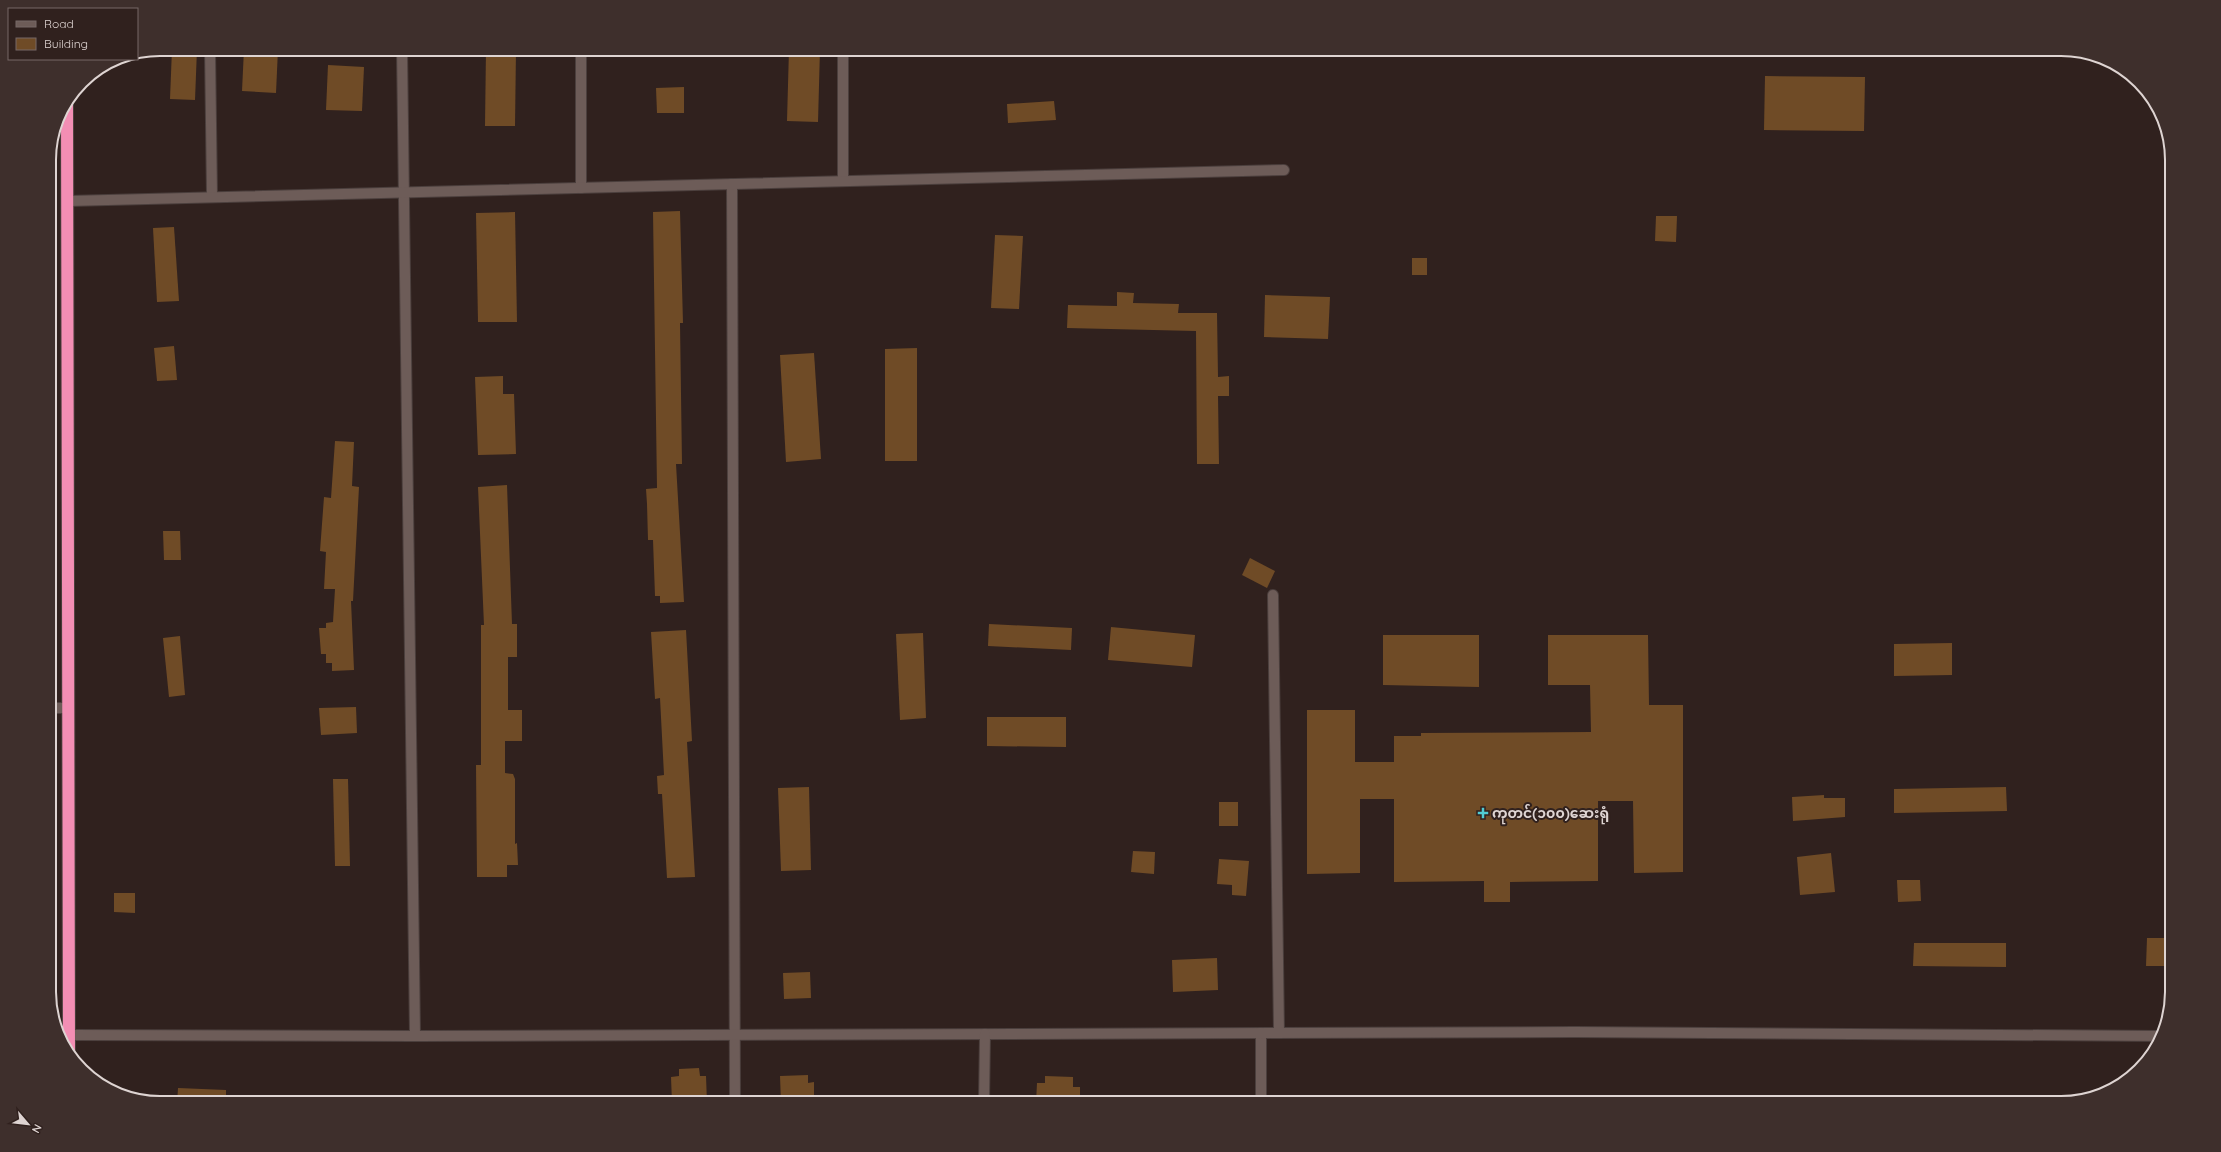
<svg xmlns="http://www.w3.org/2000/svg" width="2221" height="1152" font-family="Quicksand,'Noto Sans Myanmar',sans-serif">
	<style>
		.building { fill: #6f4b26 }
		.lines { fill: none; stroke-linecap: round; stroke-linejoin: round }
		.street-casing { stroke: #4b3f3d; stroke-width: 12 }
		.highway-casing { stroke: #4b3f3d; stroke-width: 14 }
		.street { stroke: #6d5c58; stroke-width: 10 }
		.highway { stroke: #f38eb4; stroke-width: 12 }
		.poi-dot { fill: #51ccd3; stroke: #30211e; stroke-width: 1.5 }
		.labels { text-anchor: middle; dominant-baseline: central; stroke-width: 4; stroke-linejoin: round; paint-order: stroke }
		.poi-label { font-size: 14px; font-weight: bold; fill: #ded4d2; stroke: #30211e; text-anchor: start }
		.rim { fill: none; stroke: #ded4d2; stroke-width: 2 }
	</style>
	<rect width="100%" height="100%" fill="#30211e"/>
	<g class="building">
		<polygon points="172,49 197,49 195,100 170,99"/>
		<polygon points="244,49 278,49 276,93 242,91"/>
		<polygon points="486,49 516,49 515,126 485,126"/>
		<polygon points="789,49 820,49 818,122 787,121"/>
		<polygon points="328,65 364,67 362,111 326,110"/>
		<polygon points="1765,76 1865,77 1864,131 1764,130"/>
		<polygon points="684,87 684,113 657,113 656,88"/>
		<polygon points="1054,101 1056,120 1008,123 1007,104"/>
		<polygon points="680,211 683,323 680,323 682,464 676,464 684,602 660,603 660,596 655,596 653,540 648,540 647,504 646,489 657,488 653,212"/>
		<polygon points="515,212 517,322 478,322 476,213"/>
		<polygon points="1656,216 1677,216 1676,242 1655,241"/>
		<polygon points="174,227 179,301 157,302 153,228"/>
		<polygon points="995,235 1023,236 1019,309 991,308"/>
		<rect x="1412" y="258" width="15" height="17"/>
		<polygon points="1117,292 1134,293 1133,303 1179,304 1178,313 1217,313 1218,377 1229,376 1229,396 1218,396 1219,464 1197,464 1196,331 1067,328 1068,305 1117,306"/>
		<polygon points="1265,295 1330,297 1328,339 1264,337"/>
		<polygon points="174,346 177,380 157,381 154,348"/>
		<polygon points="917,348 917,461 885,461 885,349"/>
		<polygon points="814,353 821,459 786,462 780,355"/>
		<polygon points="503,376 503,394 514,394 516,454 478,455 475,377"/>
		<polygon points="335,441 354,442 352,486 359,487 353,601 351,601 354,670 332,671 332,663 326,663 326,654 321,654 319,628 326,628 326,623 333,622 335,589 324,589 326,552 320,551 324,497 331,498"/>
		<polygon points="507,485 512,624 517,624 517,657 508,657 508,710 522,710 522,741 505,741 505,773 513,774 515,779 515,844 517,843 518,865 507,865 507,877 477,877 476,765 481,765 481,625 484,625 478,487"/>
		<polygon points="163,531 180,531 181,560 164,560"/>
		<polygon points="1250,558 1275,571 1267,588 1242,575"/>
		<polygon points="989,624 1072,628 1071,650 988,646"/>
		<polygon points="1111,627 1195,635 1192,667 1108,660"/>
		<polygon points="686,630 692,741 687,742 695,877 667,878 662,794 658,794 657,776 664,775 660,698 655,699 651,632"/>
		<polygon points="923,633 926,718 900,720 896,634"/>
		<polygon points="1383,635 1479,635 1479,687 1383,685"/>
		<polygon points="1548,635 1648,635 1649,705 1683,705 1683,872 1634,873 1633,801 1598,801 1598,881 1510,882 1510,902 1484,902 1484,881 1394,882 1394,799 1360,799 1360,873 1307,874 1307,710 1355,710 1355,762 1394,762 1394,736 1421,736 1421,733 1591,732 1590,685 1548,685"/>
		<polygon points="180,636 185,695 169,697 163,638"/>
		<polygon points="1952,643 1952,675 1894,676 1894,644"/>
		<polygon points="356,707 357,733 321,735 319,708"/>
		<polygon points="987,717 1066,717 1066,747 987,746"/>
		<polygon points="333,779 348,779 350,866 335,866"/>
		<polygon points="809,787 811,870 781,871 778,788"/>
		<polygon points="2006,787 2007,811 1894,813 1894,789"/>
		<polygon points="1824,795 1824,798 1845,798 1845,817 1793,821 1792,797"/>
		<rect x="1219" y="802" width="19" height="24"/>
		<polygon points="1133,851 1155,852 1154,874 1131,872"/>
		<polygon points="1831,853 1835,892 1800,895 1797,857"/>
		<polygon points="1219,859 1249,861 1246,896 1232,895 1232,885 1217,884"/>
		<polygon points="1897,880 1920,880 1921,901 1898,902"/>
		<polygon points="114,893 135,893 135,913 114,912"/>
		<polygon points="2147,938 2172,938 2172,966 2146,966"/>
		<polygon points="1914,943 2006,943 2006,967 1913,966"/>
		<polygon points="1217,958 1218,990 1173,992 1172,960"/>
		<polygon points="810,972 811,998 784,999 783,973"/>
		<polygon points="699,1068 700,1076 706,1076 707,1103 672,1103 671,1077 679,1076 679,1069"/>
		<polygon points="808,1075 808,1083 814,1082 814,1103 781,1103 780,1076"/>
		<polygon points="1045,1076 1073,1077 1073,1087 1080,1087 1080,1103 1036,1103 1037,1083 1045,1083"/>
		<polygon points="178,1088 226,1090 226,1103 177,1103"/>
	</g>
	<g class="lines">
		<g class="street-casing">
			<g id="street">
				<polyline points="210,49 212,197"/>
				<polyline points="402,49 415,1036"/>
				<polyline points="843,49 843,181"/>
				<polyline points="732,184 735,1103"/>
				<polyline points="581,188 581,49"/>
				<polyline points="68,201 1284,170"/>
				<polyline points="1273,595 1279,1033"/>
				<polyline points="49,708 69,708"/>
				<polyline points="1261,1033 1261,1103"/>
				<polyline points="70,1035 415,1036 1575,1032 2162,1036"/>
				<polyline points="984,1103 985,1034"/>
			</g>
		</g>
		<g class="highway-casing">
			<polyline id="highway" points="67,104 69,1055"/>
		</g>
		<use href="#street" class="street"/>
		<use href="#highway" class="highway"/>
	</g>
	<path class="poi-dot" d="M1481 807h4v4h4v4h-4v4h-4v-4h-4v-4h4z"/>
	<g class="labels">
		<g class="poi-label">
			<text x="1492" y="813">ကုတင်(၁၀၀)ဆေးရုံ</text>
		</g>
	</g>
	<path d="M0 0H2221V1152H0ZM160 56H2061A104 104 0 0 1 2165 160V992A104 104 0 0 1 2061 1096H160A104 104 0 0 1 56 992V160A104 104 0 0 1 160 56Z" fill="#3e2f2c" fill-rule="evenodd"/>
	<path class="rim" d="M160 56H2061A104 104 0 0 1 2165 160V992A104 104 0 0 1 2061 1096H160A104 104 0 0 1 56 992V160A104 104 0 0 1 160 56Z"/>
	<rect x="8" y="8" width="130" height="52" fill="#30211e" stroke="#766966"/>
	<rect x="16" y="21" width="20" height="6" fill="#6d5c58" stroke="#766966"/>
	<text x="44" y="28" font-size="12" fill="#ded4d2">Road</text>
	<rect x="16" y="38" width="20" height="12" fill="#6f4b26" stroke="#766966"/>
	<text x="44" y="48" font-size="12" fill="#ded4d2">Building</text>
	<g transform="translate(28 1124) rotate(118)" stroke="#30211e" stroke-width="3" paint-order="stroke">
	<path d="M0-3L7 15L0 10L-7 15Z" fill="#ded4d2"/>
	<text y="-6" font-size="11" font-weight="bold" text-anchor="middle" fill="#ded4d2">N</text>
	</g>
</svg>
